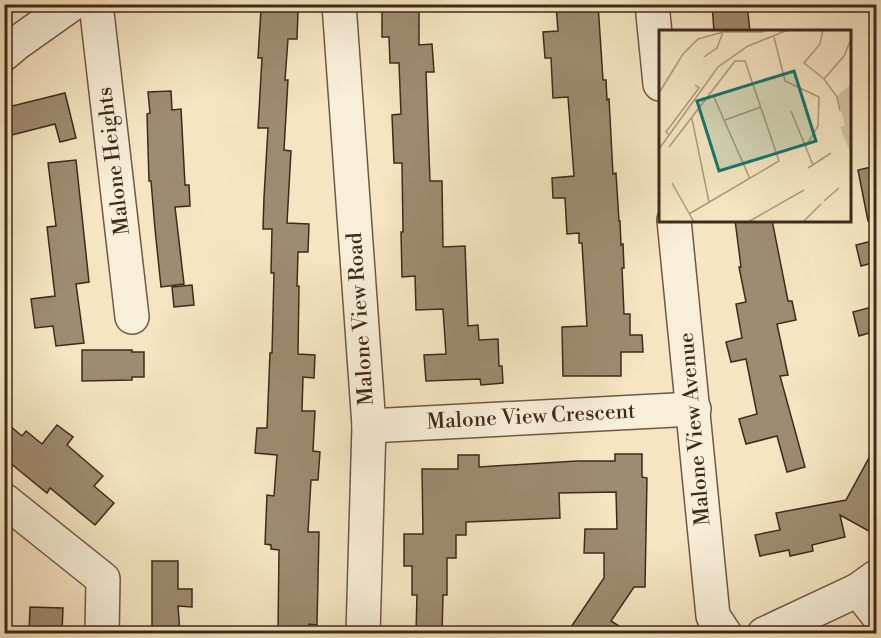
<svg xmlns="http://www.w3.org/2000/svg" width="881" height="638" font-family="'Libre Bodoni',serif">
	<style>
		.building { fill: #9f8b71; stroke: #402a19; stroke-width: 1.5 }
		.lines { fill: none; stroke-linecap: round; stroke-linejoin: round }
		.minor-casing { stroke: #6e5944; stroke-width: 36 }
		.minor { stroke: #f9eed8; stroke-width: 33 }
		.labels { text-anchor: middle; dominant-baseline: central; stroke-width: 4.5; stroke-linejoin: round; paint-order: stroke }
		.street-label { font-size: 21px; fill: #402a19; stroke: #f9eed8 }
		.inset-road { fill: none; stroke: #ad9a7f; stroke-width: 1.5 }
		.view { fill: #0f766e; fill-opacity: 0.15; stroke: #0f766e; stroke-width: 3 }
		.inset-edge { fill: none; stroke: #402a19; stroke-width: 3 }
	</style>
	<rect width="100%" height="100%" fill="#f6e5c3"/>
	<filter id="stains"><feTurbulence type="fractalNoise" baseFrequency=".00333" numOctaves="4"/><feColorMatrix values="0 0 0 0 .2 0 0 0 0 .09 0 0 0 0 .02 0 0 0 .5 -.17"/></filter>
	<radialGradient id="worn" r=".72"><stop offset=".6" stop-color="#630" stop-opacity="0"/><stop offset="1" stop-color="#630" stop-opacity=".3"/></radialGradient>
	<g class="building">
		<polygon points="382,4 419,4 419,45 432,44 434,72 426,72 430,181 442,181 443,247 465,246 468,326 478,325 479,340 498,339 499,366 502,366 503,383 481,385 480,379 426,381 424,355 446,354 443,309 416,310 415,276 402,277 401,232 403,232 402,163 394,163 392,115 401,114 399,63 390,63 389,37 382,37"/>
		<polygon points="556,4 598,4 603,80 606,80 607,100 609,99 613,174 616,173 619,221 620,221 621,245 623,244 624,268 622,268 624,314 630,314 630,335 642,335 643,352 621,352 621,376 563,376 562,327 587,326 582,243 579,243 579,233 567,234 565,198 553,198 552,178 574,176 568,97 553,98 551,58 545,58 543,32 558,31"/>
		<polygon points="712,4 747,4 750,32 714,32"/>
		<polygon points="261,9 298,11 297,39 288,39 285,80 288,80 284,150 291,151 287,223 309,224 308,252 298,252 297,286 299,286 298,354 315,355 314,378 303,377 302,411 315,411 313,451 320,452 318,480 311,480 308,532 319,532 317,625 309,624 308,633 278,633 279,550 271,549 271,545 265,544 267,495 274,496 277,455 255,453 257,428 267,428 270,353 272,353 274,273 271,273 272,229 263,229 264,197 268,128 258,128 262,58 258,58"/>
		<polygon points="171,91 172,110 181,109 185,185 189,185 190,206 175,207 184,284 161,287 155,229 151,181 149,181 147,114 150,113 148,92"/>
		<polygon points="65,93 76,138 60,142 55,124 4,137 4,108"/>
		<polygon points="76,160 89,282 76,284 84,343 56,346 53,326 35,328 31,299 55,296 47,227 56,226 48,163"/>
		<polygon points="876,166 876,220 868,221 858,170"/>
		<polygon points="735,220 772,220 788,301 792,301 796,320 777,324 788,375 780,376 805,467 787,472 777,436 746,444 739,419 757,414 746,359 731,362 726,342 742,338 736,304 746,302 739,267 741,267"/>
		<polygon points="876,240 876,262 861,266 856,245"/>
		<polygon points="192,285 194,305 174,307 172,287"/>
		<polygon points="876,306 876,331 859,336 853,312"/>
		<polygon points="82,350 132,350 132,352 144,352 144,377 132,377 132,380 82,381"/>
		<polygon points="4,421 22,436 26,431 42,444 57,425 73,437 67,445 103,476 94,486 114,503 95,525 50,488 47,493 4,458"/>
		<polygon points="876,445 876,535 840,515 845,537 812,545 813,551 790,556 789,550 760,556 755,535 780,530 776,513 846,500"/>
		<polygon points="615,454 642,454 642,477 647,478 645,587 634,587 611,621 630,633 567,633 604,578 604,553 584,553 585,529 617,529 616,492 559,493 560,518 466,522 466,535 456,535 456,558 447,558 447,595 443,595 442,633 416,633 417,595 412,595 412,566 404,566 404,534 423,534 422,469 458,469 458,455 479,455 479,467 577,461 615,461"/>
		<polygon points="152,561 178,561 178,589 192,589 192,607 178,606 180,633 152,633"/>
		<polygon points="30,607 63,608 62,633 29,633"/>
	</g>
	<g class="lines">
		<g class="minor-casing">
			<g id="minor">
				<polyline points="96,4 132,317"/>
				<polyline points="339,4 369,426 363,634"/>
				<polyline points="652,4 660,84"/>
				<polyline points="4,54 17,43 72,4"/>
				<polyline points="674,220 713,616 725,634"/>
				<polyline points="369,426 694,409"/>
				<polyline points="4,500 103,579 102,634"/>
				<polyline points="858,590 876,613"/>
				<polyline points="764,634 858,590 876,577"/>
			</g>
		</g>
		<use href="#minor" class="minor"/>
	</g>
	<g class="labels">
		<g class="street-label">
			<text transform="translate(114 161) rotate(-97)">Malone Heights</text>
			<text transform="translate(361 319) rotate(-94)">Malone View Road</text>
			<text transform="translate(531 417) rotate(-3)">Malone View Crescent</text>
			<text transform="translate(695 429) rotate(-95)">Malone View Avenue</text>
		</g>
	</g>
	<g transform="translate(659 30)">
		<rect width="192" height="192" fill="#f6e5c3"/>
		<path d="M 192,54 L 192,124 L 181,97 L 186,95 L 178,66 Z" fill="#d7c5a6"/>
		<path class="inset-road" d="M 164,0 L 161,14 L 145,33 L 165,49 L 178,67 L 181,81M 115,7 L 126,51 L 160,67 L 159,96 L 147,116M 45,27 L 58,18 L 64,2M 165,49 L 185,26 L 192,9M 0,63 L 24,24 L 39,9 L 64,2 L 104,2M 54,65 L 91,149M 132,81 L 154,135M 33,89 L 50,172M 66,90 L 102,77M 10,105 L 7,102 L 40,58 L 36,55M 10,117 L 76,31 L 86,31 L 120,131 L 30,184M 0,119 L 59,37 L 89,16 L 129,0M 149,138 L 172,123M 13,153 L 35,192M 165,171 L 180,158M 89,192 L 145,160M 144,192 L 162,174"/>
		<path class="view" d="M 135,41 L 157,111 L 60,141 L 38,71 Z"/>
		<rect width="192" height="192" class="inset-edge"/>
	</g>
	<rect width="881" height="638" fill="none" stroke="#f6e5c3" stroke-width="24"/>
	<rect x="6" y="6" width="869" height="626" fill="none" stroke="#402a19" stroke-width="3"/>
	<rect x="12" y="12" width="857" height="614" fill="none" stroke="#402a19" stroke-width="1.5"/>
	<rect width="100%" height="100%" filter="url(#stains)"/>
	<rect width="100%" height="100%" fill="url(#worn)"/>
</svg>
